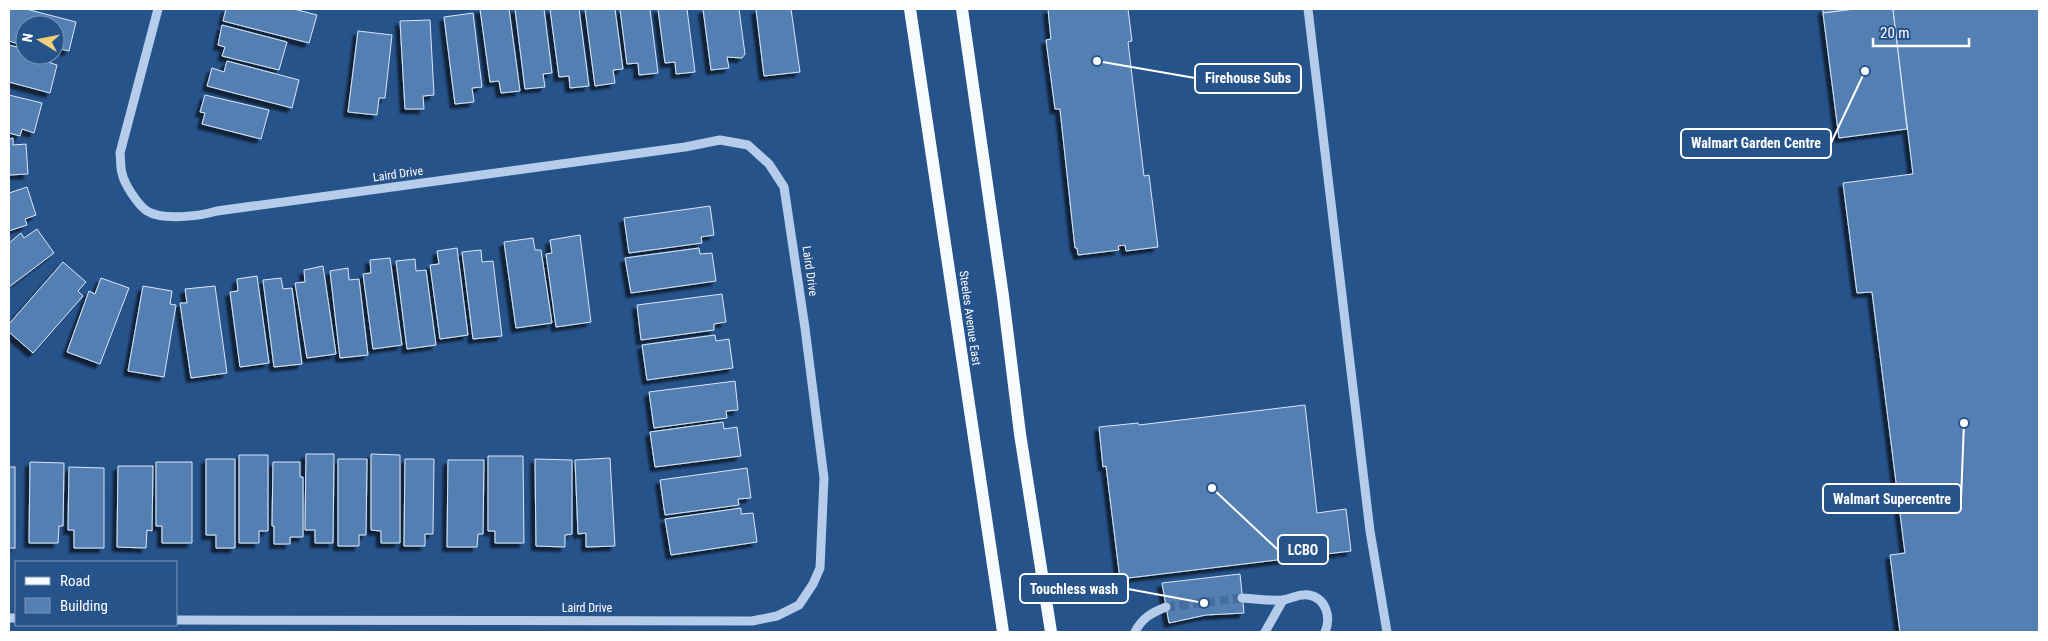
<svg xmlns="http://www.w3.org/2000/svg" width="2048" height="641" font-family="'Roboto Condensed',sans-serif">
	<style>
		.building { fill: #537fb3; stroke: #d9e7f7; filter: url(#shadow) }
		.lines { fill: none; stroke-linecap: round; stroke-linejoin: round }
		.minor-tunnel { stroke: #476d9c; stroke-width: 9; stroke-dasharray: 9 4.5; stroke-linecap: butt }
		.minor { stroke: #b5cdea; stroke-width: 9 }
		.major { stroke: #f8fbfe; stroke-width: 12 }
		.labels { text-anchor: middle; dominant-baseline: central; stroke-width: 4; stroke-linejoin: round; paint-order: stroke }
		.street-label { font-size: 12px; fill: #fff; stroke: #27538b }
		.leader { fill: none; stroke: #fff; stroke-width: 2 }
		.callout-dot { fill: #fff; stroke: #27538b; stroke-width: 2 }
		.callout { fill: #27538b; stroke: #fff; stroke-width: 2 }
		.callout-label { font-size: 14px; text-anchor: middle; font-weight: bold; fill: #fff }
	</style>
	<defs>
		<filter id="shadow"><feDropShadow dx="-4.5" dy="4.5" stdDeviation="1" flood-color="#0009"/></filter>
	</defs>
	<rect width="100%" height="100%" fill="#27538b"/>
	<g class="building">
		<polygon points="9,9 26,9 76,22 69,51 56,48 55,54 55,25 25,25 25,46 9,41"/>
		<polygon points="226,9 294,9 317,15 309,43 223,21"/>
		<polygon points="480,9 509,9 520,91 501,93 499,81 490,82"/>
		<polygon points="515,9 544,9 552,73 543,74 545,87 525,89"/>
		<polygon points="550,9 579,9 589,86 570,88 569,76 559,77"/>
		<polygon points="585,9 615,9 623,69 613,70 615,83 595,86"/>
		<polygon points="620,9 650,9 658,73 639,75 638,63 627,64"/>
		<polygon points="658,9 687,9 695,72 676,74 675,62 665,63"/>
		<polygon points="703,9 739,9 745,54 742,58 727,57 729,68 711,70"/>
		<polygon points="756,9 791,9 800,72 764,76"/>
		<polygon points="1048,9 1128,9 1132,41 1128,42 1144,176 1149,175 1158,247 1126,251 1125,245 1118,246 1119,250 1078,255 1077,248 1075,248 1060,109 1055,109 1046,40 1051,39"/>
		<polygon points="1823,9 1855,9 1823,13"/>
		<polygon points="1855,9 1893,9 1907,129 1839,138 1823,13"/>
		<polygon points="1893,9 2039,9 2039,632 1900,632 1890,555 1905,553 1872,292 1857,293 1843,183 1913,174"/>
		<polygon points="473,13 482,87 472,88 474,102 455,104 444,17"/>
		<polygon points="430,20 434,95 423,96 424,109 405,109 400,21"/>
		<polygon points="222,25 287,42 279,70 222,56 225,47 218,45"/>
		<polygon points="358,31 392,35 385,98 379,98 377,115 348,112"/>
		<polygon points="9,45 25,49 25,55 47,55 45,61 57,65 50,93 9,82"/>
		<polygon points="227,61 299,80 292,108 207,86 212,68 224,72"/>
		<polygon points="9,95 42,103 34,133 22,129 20,136 9,133"/>
		<polygon points="205,95 269,110 261,139 202,124 205,113 200,112"/>
		<polygon points="13,138 13,145 26,144 28,174 9,175 9,139"/>
		<polygon points="27,187 36,215 25,219 27,225 9,231 9,193"/>
		<polygon points="710,206 714,235 701,237 702,243 629,253 624,218"/>
		<polygon points="37,229 54,253 9,287 9,243 21,233 24,238"/>
		<polygon points="580,235 591,322 556,327 546,254 552,253 550,240"/>
		<polygon points="533,238 535,250 541,250 552,323 516,328 504,242"/>
		<polygon points="457,248 468,335 440,339 430,265 439,264 437,251"/>
		<polygon points="699,248 700,254 712,253 716,281 631,293 625,258"/>
		<polygon points="481,250 482,262 493,261 502,336 473,339 462,252"/>
		<polygon points="390,258 402,345 373,349 363,274 371,273 370,260"/>
		<polygon points="415,259 416,271 426,270 436,345 407,349 396,261"/>
		<polygon points="63,262 86,282 78,291 83,296 33,353 9,332 9,324"/>
		<polygon points="323,266 336,354 307,358 295,283 305,282 304,270"/>
		<polygon points="348,268 349,280 359,279 368,355 340,358 330,271"/>
		<polygon points="257,276 269,363 240,367 230,292 238,291 237,279"/>
		<polygon points="101,278 129,288 100,364 67,352 89,291 95,294"/>
		<polygon points="281,278 283,289 292,288 302,364 274,367 263,280"/>
		<polygon points="143,286 172,291 170,304 176,305 164,377 128,371"/>
		<polygon points="215,286 227,373 191,378 180,303 187,303 185,289"/>
		<polygon points="722,294 726,322 714,324 714,330 641,340 637,305"/>
		<polygon points="715,335 716,341 729,339 733,368 647,380 642,345"/>
		<polygon points="735,381 738,410 726,411 727,418 654,428 649,392"/>
		<polygon points="1305,405 1317,513 1346,509 1351,551 1120,579 1106,466 1103,467 1099,427 1138,423 1139,425"/>
		<polygon points="723,422 724,429 737,427 741,456 655,467 650,432"/>
		<polygon points="306,454 334,454 333,543 315,543 315,530 305,530"/>
		<polygon points="371,454 400,455 400,543 381,543 381,531 371,530"/>
		<polygon points="239,455 268,455 268,531 259,531 259,543 239,543"/>
		<polygon points="488,456 523,456 524,543 495,543 495,531 488,531"/>
		<polygon points="610,458 615,546 586,547 586,533 578,534 575,460"/>
		<polygon points="206,459 235,459 235,548 216,548 216,535 206,535"/>
		<polygon points="338,459 367,459 366,535 359,535 359,546 338,546"/>
		<polygon points="405,459 434,459 433,534 425,534 425,546 404,546"/>
		<polygon points="535,459 572,460 572,534 565,535 565,547 536,546"/>
		<polygon points="448,460 484,460 483,534 478,534 477,547 447,547"/>
		<polygon points="30,462 64,463 63,526 59,526 58,543 29,543"/>
		<polygon points="156,462 192,462 192,543 162,543 162,526 156,526"/>
		<polygon points="273,462 300,462 300,477 303,477 303,537 290,537 290,544 274,544 274,526 272,526"/>
		<polygon points="118,466 153,466 152,531 147,530 146,548 117,547"/>
		<rect x="9" y="467" width="6" height="81"/>
		<polygon points="69,467 104,468 104,548 74,548 74,530 68,530"/>
		<polygon points="747,468 751,498 738,499 739,505 665,515 660,480"/>
		<polygon points="741,508 741,514 753,513 757,542 671,555 665,519"/>
		<polygon points="1240,574 1244,613 1206,615 1169,623 1162,583"/>
	</g>
	<g class="lines">
		<polyline class="minor-tunnel" points="1166,607 1242,598"/>
		<g class="minor">
			<path d="M 158,9 L 120,153 C 121,159 120,167 122,173 C 124,184 138,205 147,211 C 163,221 200,216 217,211 L 685,147 L 720,140 L 748,145 L 769,164 L 784,187 L 805,328 L 824,478 L 820,568 L 813,584 L 799,605 L 777,616 L 752,621 L 176,620"/>
			<polyline points="1308,9 1370,531 1387,632"/>
			<path d="M 1242,598 C 1255,599 1269,601 1282,600 C 1291,599 1299,593 1309,595 C 1327,599 1331,618 1325,632"/>
			<polyline points="9,618 16,618"/>
			<path d="M 1135,632 C 1142,618 1151,613 1166,607"/>
			<polyline points="1265,632 1283,600"/>
		</g>
		<g class="major">
			<polyline points="910,9 1003,632"/>
			<polyline points="962,9 1003,296 1020,434 1051,632"/>
		</g>
	</g>
	<g class="labels">
		<g class="street-label">
			<text transform="translate(398 174) rotate(-8)">Laird Drive</text>
			<text transform="translate(810 271) rotate(82)">Laird Drive</text>
			<text transform="translate(970 318) rotate(82)">Steeles Avenue East</text>
			<text x="587" y="608">Laird Drive</text>
		</g>
	</g>
	<path class="leader" d="M1097 61L1195 78M1865 71L1831 143M1964 423L1961 499M1212 488L1278 550M1204 603L1128 589"/>
	<g class="callout-dot">
		<circle cx="1097" cy="61" r="5"/>
		<circle cx="1865" cy="71" r="5"/>
		<circle cx="1964" cy="423" r="5"/>
		<circle cx="1212" cy="488" r="5"/>
		<circle cx="1204" cy="603" r="5"/>
	</g>
	<g class="callout">
		<rect x="1195" y="64" width="106" height="29" rx="5"/>
		<rect x="1681" y="129" width="150" height="29" rx="5"/>
		<rect x="1823" y="484" width="138" height="29" rx="5"/>
		<rect x="1278" y="535" width="50" height="29" rx="5"/>
		<rect x="1020" y="574" width="108" height="29" rx="5"/>
	</g>
	<g class="callout-label">
		<text x="1248" y="83">Firehouse Subs</text>
		<text x="1756" y="148">Walmart Garden Centre</text>
		<text x="1892" y="504">Walmart Supercentre</text>
		<text x="1303" y="555">LCBO</text>
		<text x="1074" y="594">Touchless wash</text>
	</g>
	<rect width="2048" height="641" fill="none" stroke="#ffffff" stroke-width="20"/>
	<rect x="15" y="561" width="162" height="65" fill="#27538b" stroke="#7d98b9"/>
	<rect x="25" y="577" width="25" height="8" fill="#f8fbfe" stroke="#7d98b9"/>
	<text x="60" y="586" font-size="15" fill="#ffffff">Road</text>
	<rect x="25" y="598" width="25" height="15" fill="#537fb3" stroke="#7d98b9"/>
	<text x="60" y="611" font-size="15" fill="#ffffff">Building</text>
	<g transform="translate(40 40) rotate(280)"><circle r="24" fill="#27538b" stroke="#7d98b9"/>
	<path d="M0-4L9 19L0 12L-9 19Z" fill="#f2cf7a"/>
	<text y="-8" font-size="14" font-weight="bold" text-anchor="middle" fill="#ffffff">N</text>
	</g>
	<path d="M1873 38v8h96v-8" fill="none" stroke="#ffffff" stroke-width="2.5"/>
	<text x="1880" y="38" font-size="15" fill="#ffffff" stroke="#27538b" stroke-width="4" paint-order="stroke">20 m</text>
</svg>
